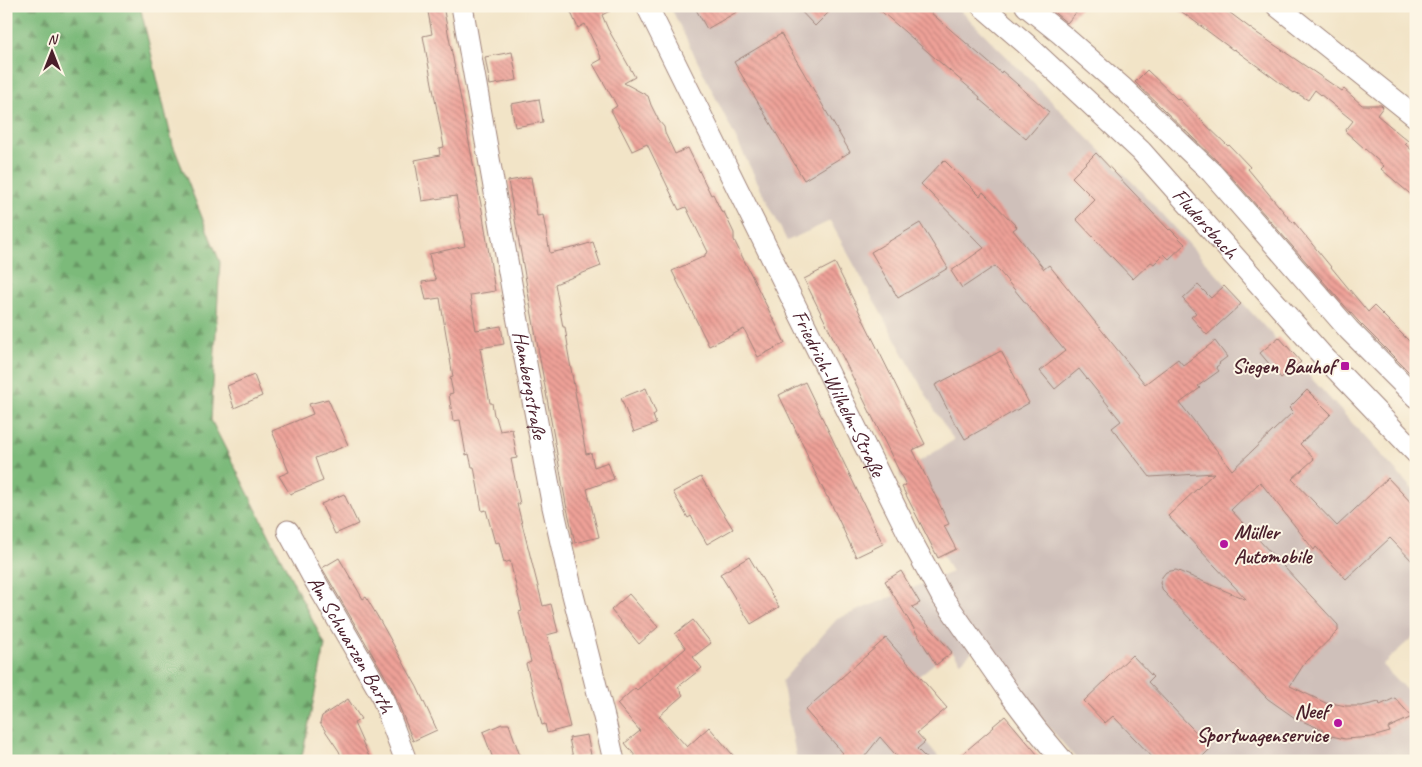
<svg xmlns="http://www.w3.org/2000/svg" width="1422" height="767" font-family="Caveat,sans-serif">
	<style>
		.industrial { fill: #cfc0ba }
		.forest { fill: url(#forest-firs); stroke: #636c52 }
		.building { fill: url(#building-back-hatch) }
		.lines { fill: none; stroke-linecap: round; stroke-linejoin: round }
		.minor-casing { stroke: #9e8279; stroke-width: 23 }
		.minor { stroke: #fff; stroke-width: 21 }
		.poi-dot { fill: #b5179e; stroke: #fcf5e5; stroke-width: 2 }
		.labels { text-anchor: middle; dominant-baseline: central; stroke-width: 4; stroke-linejoin: round; paint-order: stroke }
		.street-label { font-size: 21px; fill: #4a1f2b; stroke: #fcf5e5 }
		.poi-label { font-size: 21px; font-weight: bold; fill: #4a1f2b; stroke: #fcf5e5; text-anchor: end }
	</style>
	<defs>
		<pattern id="forest-firs" width="22" height="20" patternUnits="userSpaceOnUse" patternTransform="scale(1.25)"><rect width="22" height="20" fill="#7cba7a"/><path d="M5 1l3.5 6h-7zM16 11l3.5 6h-7z" fill="#689764"/></pattern>
		<pattern id="building-back-hatch" width="6" height="6" patternUnits="userSpaceOnUse" patternTransform="scale(1.25)"><rect width="6" height="6" fill="#eea198"/><path d="M-1 5l2 2M0 0l6 6M5-1l2 2" fill="none" stroke="#c3837c"/></pattern>
	</defs>
	<rect width="100%" height="100%" fill="#fcf5e5"/>
	<filter id="ink" filterUnits="userSpaceOnUse"><feTurbulence type="fractalNoise" baseFrequency=".02" numOctaves="2"/><feDisplacementMap in="SourceGraphic" scale="10" xChannelSelector="R" yChannelSelector="G"/><feConvolveMatrix kernelMatrix="1 2 1 2 8 2 1 2 1" color-interpolation-filters="sRGB"/></filter>
	<filter id="wash" filterUnits="userSpaceOnUse"><feTurbulence type="fractalNoise" baseFrequency=".0096" numOctaves="4" result="noise"/><feDisplacementMap in="SourceGraphic" scale="20" xChannelSelector="R" yChannelSelector="G"/><feGaussianBlur stdDeviation="1.12" result="paint"/><feColorMatrix in="noise" values="0 0 0 0 0 0 0 0 0 0 0 0 0 0 0 0 0 1.4 0 .05"/><feComposite in="paint" operator="in"/></filter>
	<g filter="url(#wash)">
		<rect width="100%" height="100%" fill="#f2e4c7"/>
		<polygon class="industrial" points="670,6 956,6 1136,186 1416,493 1416,634 1382,665 1416,700 1416,761 1078,761 979,645 961,662 951,650 890,699 942,761 797,761 782,681 837,619 952,572 899,474 954,440 935,411 830,221 787,241"/>
		<polygon class="forest" points="6,6 140,6 173,145 220,262 211,420 325,645 301,761 6,761"/>
		<g id="blocks">
			<g class="building">
				<polygon points="427,6 443,6 482,210 495,291 470,295 476,330 501,326 504,344 480,348 490,403 492,403 494,415 496,417 500,431 512,429 517,458 511,459 520,504 517,504 543,606 551,604 558,632 547,635 570,727 547,733 545,724 542,725 526,664 531,662 519,612 522,611 510,561 504,563 499,542 495,543 486,510 482,511 474,467 472,467 469,454 466,455 460,420 453,421 449,394 453,393 450,378 453,377 440,298 426,300 422,282 436,280 433,273 429,254 465,246 456,196 422,201 415,160 440,155 439,148 444,147 423,36 432,34"/>
				<polygon points="568,6 619,6 602,15 608,29 635,77 624,83 648,96 651,105 659,121 664,127 665,133 675,154 688,148 711,195 713,194 722,213 724,212 734,233 734,240 785,343 758,357 744,329 709,346 672,271 705,256 705,254 708,252 686,207 679,210 647,144 632,151 611,110 617,106 593,64 602,59 585,24 578,28"/>
				<polygon points="694,6 747,6 707,29"/>
				<polygon points="796,6 835,6 815,26"/>
				<polygon points="875,6 923,6 1001,73 1002,71 1049,112 1026,139 979,99 980,97"/>
				<polygon points="1046,6 1082,6 1067,23"/>
				<polygon points="1174,6 1221,6 1254,31 1342,91 1344,89 1362,105 1381,105 1383,107 1377,115 1408,141 1405,144 1416,154 1416,199 1381,169 1384,166 1345,131 1353,121 1315,90 1308,100 1295,92 1294,93 1234,49 1233,50"/>
				<polygon points="781,34 850,152 804,180 734,62"/>
				<polygon points="512,52 517,80 490,85 485,57"/>
				<polygon points="1147,70 1177,99 1178,98 1228,146 1229,145 1250,167 1248,169 1293,223 1294,222 1368,312 1374,306 1416,348 1416,379 1358,321 1221,165 1135,82"/>
				<polygon points="539,99 543,122 515,127 511,104"/>
				<polygon points="1096,153 1169,230 1170,229 1185,244 1169,259 1164,254 1154,264 1151,262 1133,279 1076,219 1095,200 1072,177"/>
				<polygon points="944,160 980,196 983,192 1017,227 1013,230 1044,269 1049,265 1145,384 1178,359 1183,365 1215,341 1227,357 1219,363 1220,364 1216,367 1219,371 1198,386 1200,388 1180,403 1232,470 1293,412 1289,408 1307,390 1331,414 1300,444 1314,459 1292,479 1337,526 1388,478 1416,508 1416,565 1390,538 1346,579 1316,547 1314,550 1260,482 1231,510 1338,625 1338,631 1304,664 1290,686 1330,705 1331,703 1346,706 1362,706 1379,702 1380,705 1395,698 1412,717 1388,728 1390,732 1372,737 1345,739 1322,734 1323,730 1295,718 1268,699 1163,591 1160,583 1162,577 1166,572 1176,570 1247,600 1168,516 1214,473 1150,477 1112,428 1121,421 1079,369 1055,389 1040,371 1065,351 995,266 962,288 951,271 984,248 921,184"/>
				<polygon points="531,177 537,216 543,215 550,253 577,247 593,242 601,266 555,284 563,327 565,327 568,346 567,346 586,454 591,453 594,467 608,462 614,479 587,489 599,537 575,543 566,504 508,181"/>
				<polygon points="920,223 948,268 898,298 871,252"/>
				<polygon points="835,263 925,444 913,450 949,524 944,526 956,549 938,558 902,487 906,485 804,279"/>
				<polygon points="1198,285 1211,298 1224,286 1241,304 1207,335 1191,317 1196,313 1183,299"/>
				<polygon points="1279,337 1301,362 1281,378 1260,353"/>
				<polygon points="1001,351 1029,403 965,439 957,425 956,426 935,385"/>
				<polygon points="254,375 262,396 234,408 227,386"/>
				<polygon points="805,382 883,544 856,557 828,497 827,497 807,456 808,456 779,395"/>
				<polygon points="646,388 656,413 653,415 656,424 634,432 621,398"/>
				<polygon points="328,399 348,445 315,458 323,481 290,494 279,476 289,472 272,431 313,414 309,404"/>
				<polygon points="701,477 733,529 707,544 691,516 688,518 673,492"/>
				<polygon points="344,494 358,524 335,534 321,504"/>
				<polygon points="749,557 779,607 751,624 720,574"/>
				<polygon points="339,558 363,599 366,597 379,619 417,687 437,730 413,741 392,688 322,568"/>
				<polygon points="901,571 920,603 912,607 952,652 936,665 885,581"/>
				<polygon points="629,594 658,627 639,644 611,610"/>
				<polygon points="693,620 711,643 693,657 702,668 678,687 683,695 659,716 687,747 709,727 738,761 639,761 625,743 640,731 617,704 635,688 637,690 686,648 675,634"/>
				<polygon points="886,638 947,708 917,733 925,742 917,749 929,761 901,761 880,737 861,761 836,761 843,753 805,710"/>
				<polygon points="1132,655 1153,677 1148,682 1211,748 1198,761 1156,761 1113,716 1105,723 1084,701"/>
				<polygon points="348,699 361,719 354,723 371,761 343,761 339,751 320,723 322,716"/>
				<polygon points="1005,716 1043,761 954,761 994,727 993,726"/>
				<polygon points="502,724 509,724 520,756 506,761 494,761 483,732"/>
				<polygon points="587,735 591,755 573,758 569,738"/>
			</g>
		</g>
	</g>
	<g filter="url(#ink)">
		<use href="#blocks" fill-opacity="0" stroke="#9e8279" stroke-width="1"/>
		<g class="lines">
			<g class="minor-casing">
				<g id="minor">
					<path id="s1" d="M 462,6 L 514,300 L 553,507 L 571,587 L 605,721 L 614,761"/>
					<path id="s2" d="M 647,6 L 915,547 L 941,595 L 1012,697 L 1037,730 L 1063,761"/>
					<path id="s3" d="M 982,6 L 1025,43 L 1141,151 L 1322,355 L 1416,453"/>
					<polyline points="1026,6 1061,34 1124,89 1212,173 1349,330 1416,397"/>
					<polyline points="1277,6 1416,117"/>
					<path id="s4" d="M 288,531 L 314,579 L 381,694 L 406,761"/>
				</g>
			</g>
			<use href="#minor" class="minor"/>
		</g>
	</g>
	<g class="poi-dot">
		<rect x="1340" y="361" width="10" height="10" rx="2.5"/>
		<circle cx="1224" cy="544" r="5"/>
		<circle cx="1338" cy="723" r="5"/>
	</g>
	<g class="labels">
		<g class="street-label">
			<text stroke="none"><textPath href="#s3" startOffset="312">Fludersbach</textPath></text>
			<text stroke="none"><textPath href="#s1" startOffset="385">Hambergstraße</textPath></text>
			<text stroke="none"><textPath href="#s2" startOffset="432">Friedrich-Wilhelm-Straße</textPath></text>
			<text stroke="none"><textPath href="#s4" startOffset="130">Am Schwarzen Barth</textPath></text>
		</g>
		<g class="poi-label">
			<text x="1335" y="366">Siegen Bauhof</text>
			<text x="1234" y="532" text-anchor="start">Müller<tspan x="1234" dy="24">Automobile</tspan></text>
			<text x="1328" y="711">Neef<tspan x="1328" dy="24">Sportwagenservice</tspan></text>
		</g>
	</g>
	<rect width="1422" height="767" fill="none" stroke="#fcf5e5" stroke-width="25"/>
	<g transform="translate(52 52)" stroke="#fcf5e5" stroke-width="4" paint-order="stroke">
	<path d="M0-4L9 19L0 12L-9 19Z" fill="#4a1f2b"/>
	<text y="-8" font-size="14" font-weight="bold" text-anchor="middle" fill="#4a1f2b">N</text>
	</g>
</svg>
